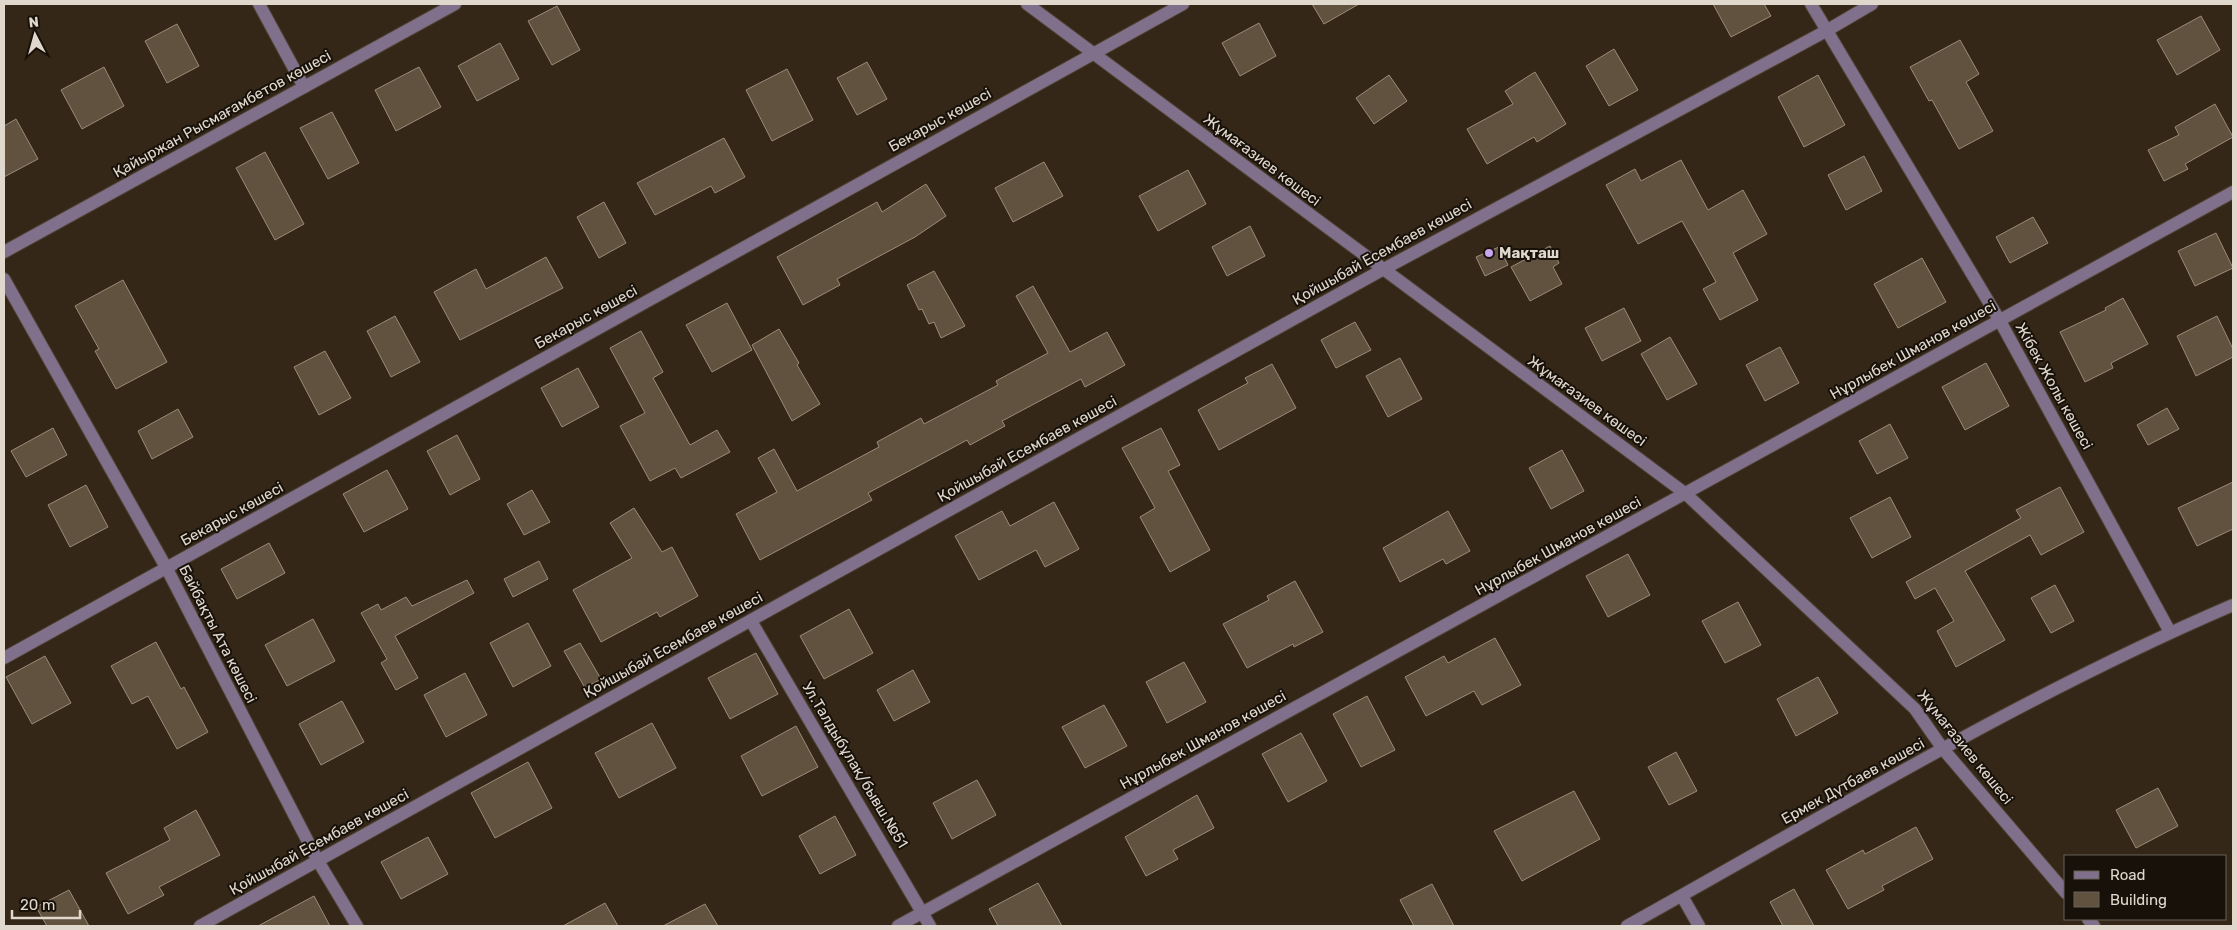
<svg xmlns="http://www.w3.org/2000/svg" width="2237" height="930" font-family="Rubik,sans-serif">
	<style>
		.building { fill: #615240; stroke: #9b8b78 }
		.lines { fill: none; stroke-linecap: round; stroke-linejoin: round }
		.minor-casing { stroke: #504334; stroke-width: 14 }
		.minor { stroke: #80708b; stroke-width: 12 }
		.poi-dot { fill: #c8a6ef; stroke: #17110a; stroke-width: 2 }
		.labels { text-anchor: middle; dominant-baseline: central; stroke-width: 4; stroke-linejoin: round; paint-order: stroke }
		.street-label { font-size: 15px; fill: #e0d7cd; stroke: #17110a }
		.poi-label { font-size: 15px; font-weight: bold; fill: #e0d7cd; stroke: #17110a; text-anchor: start }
	</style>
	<rect width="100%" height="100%" fill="#342717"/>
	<g class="building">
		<polygon points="1312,4 1359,4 1324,24"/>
		<polygon points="1713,4 1764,4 1771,16 1731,37"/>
		<polygon points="557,6 580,50 552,65 528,21"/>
		<polygon points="2201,16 2220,50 2177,75 2157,40"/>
		<polygon points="1259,23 1276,56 1240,76 1222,43"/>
		<polygon points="177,24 199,66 167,83 145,41"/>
		<polygon points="1960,40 1979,74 1966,82 1993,131 1959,149 1932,100 1929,101 1910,67"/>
		<polygon points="500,43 519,79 477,101 458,66"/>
		<polygon points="1614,49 1638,90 1609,106 1586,66"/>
		<polygon points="867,62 887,99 857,115 837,78"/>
		<polygon points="104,67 124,106 82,129 61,90"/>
		<polygon points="419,67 441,107 396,131 375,90"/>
		<polygon points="787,69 813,120 772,141 746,90"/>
		<polygon points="1535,72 1566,124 1537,142 1534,137 1487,164 1467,129 1513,104 1505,91"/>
		<polygon points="1389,75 1407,101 1374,124 1356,98"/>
		<polygon points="1818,75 1845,125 1804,147 1778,97"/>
		<polygon points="2215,104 2233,137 2185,164 2188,169 2164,181 2148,150 2179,135 2175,127"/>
		<polygon points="332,112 359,163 328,179 300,128"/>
		<polygon points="16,119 38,159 4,177 4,126"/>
		<polygon points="724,138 745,177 715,193 711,186 655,215 637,183"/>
		<polygon points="265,152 304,224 275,240 236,168"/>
		<polygon points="1864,156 1882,191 1846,210 1828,175"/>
		<polygon points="1681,160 1708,210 1743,190 1767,234 1733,253 1758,300 1720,320 1703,289 1716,282 1682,221 1638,244 1606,185 1635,169 1641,181"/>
		<polygon points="1044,162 1063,196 1013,222 995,188"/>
		<polygon points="1188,170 1206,204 1158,231 1139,196"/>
		<polygon points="926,184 946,216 915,237 837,279 840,285 803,305 777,257 877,202 882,212"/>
		<polygon points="604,202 626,243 599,258 577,217"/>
		<polygon points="2033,217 2048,243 2010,263 1996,237"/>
		<polygon points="1250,226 1265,256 1227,276 1212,247"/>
		<polygon points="2216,233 2233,268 2195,286 2178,251"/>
		<polygon points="1550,246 1559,263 1553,267 1562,284 1530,301 1511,267"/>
		<polygon points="1499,247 1508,265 1485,276 1476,257"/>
		<polygon points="546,257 563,288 460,340 434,292 476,269 486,289"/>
		<polygon points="1922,258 1946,302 1898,328 1874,284"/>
		<polygon points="934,271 965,326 941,338 934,322 929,324 922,309 919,310 907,285"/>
		<polygon points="123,280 167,362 116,389 95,351 99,349 75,306"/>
		<polygon points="1033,286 1070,352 1107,332 1125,365 1085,387 1081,379 1002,421 1005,426 970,445 967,440 868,493 872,500 760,560 736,514 777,492 758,458 774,449 797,491 879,447 877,442 921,418 924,424 998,385 996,381 1048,353 1016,296"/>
		<polygon points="2123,298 2148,344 2111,363 2113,368 2085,382 2060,332 2106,310 2105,308"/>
		<polygon points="727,303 752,350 712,372 686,325"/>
		<polygon points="1624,308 1641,341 1602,361 1585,328"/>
		<polygon points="395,316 420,362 391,377 367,331"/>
		<polygon points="2217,316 2233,349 2233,357 2196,376 2177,336"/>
		<polygon points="1355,322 1371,350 1336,368 1321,340"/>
		<polygon points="779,329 799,363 797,365 820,404 792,421 752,345"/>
		<polygon points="641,331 663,372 653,378 690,445 717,430 730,452 681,478 675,468 650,481 620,426 645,413 610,348"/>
		<polygon points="1670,337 1697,384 1667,400 1641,354"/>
		<polygon points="1780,347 1799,383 1765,401 1746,365"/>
		<polygon points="325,351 351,398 319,415 294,367"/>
		<polygon points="1400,358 1422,399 1388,417 1366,376"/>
		<polygon points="1986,363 2009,406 1965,430 1942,387"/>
		<polygon points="1272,364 1296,408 1219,450 1198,410 1248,383 1245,378"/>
		<polygon points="578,368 599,407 562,427 541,388"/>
		<polygon points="2167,408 2179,429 2148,445 2137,425"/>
		<polygon points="178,409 193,437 152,459 138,431"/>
		<polygon points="1890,424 1908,458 1877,474 1859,441"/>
		<polygon points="53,428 67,455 26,477 11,451"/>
		<polygon points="1161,428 1180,465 1168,471 1210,550 1170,572 1140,517 1155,508 1122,448"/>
		<polygon points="457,435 480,479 450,495 427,451"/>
		<polygon points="1562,450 1584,491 1551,509 1529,468"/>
		<polygon points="387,470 408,509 364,532 343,494"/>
		<polygon points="2233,482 2233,529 2197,546 2178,508"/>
		<polygon points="86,485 108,527 70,547 48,505"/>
		<polygon points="2060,487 2084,532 2041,555 2030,535 1965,571 2005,640 1956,667 1937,631 1954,621 1935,588 1915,599 1906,582 2021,518 2016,510"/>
		<polygon points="532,490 550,522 524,535 507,504"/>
		<polygon points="1890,497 1911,537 1872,558 1850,518"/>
		<polygon points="1054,502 1079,549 1045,567 1036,550 979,580 955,536 1002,511 1010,526"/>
		<polygon points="634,508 662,552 672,547 698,596 660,617 657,612 601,642 573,590 632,558 610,523"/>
		<polygon points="1448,511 1470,551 1446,564 1443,559 1400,582 1383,548"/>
		<polygon points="269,543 285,573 237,599 221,569"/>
		<polygon points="1628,554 1650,595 1608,617 1586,576"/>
		<polygon points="539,561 548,579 513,597 504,579"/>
		<polygon points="467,580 474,593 395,636 418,678 396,690 381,663 387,659 361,613 378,604 381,610 406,597 412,606"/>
		<polygon points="1295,581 1323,632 1294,647 1293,644 1247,668 1223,624 1269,600 1267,596"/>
		<polygon points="2055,585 2074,621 2051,633 2031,598"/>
		<polygon points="1738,602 1761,645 1725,663 1702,621"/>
		<polygon points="849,609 873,653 824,679 800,636"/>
		<polygon points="313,619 335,661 287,686 265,645"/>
		<polygon points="528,623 551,666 513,687 490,643"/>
		<polygon points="1495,638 1521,685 1482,705 1474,691 1426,716 1405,677 1444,656 1448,663"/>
		<polygon points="156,642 181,689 184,687 208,732 177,749 148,696 132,704 111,666"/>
		<polygon points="580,643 601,679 585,688 564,651"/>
		<polygon points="756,653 778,694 730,719 708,678"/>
		<polygon points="45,656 71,703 32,724 6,677"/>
		<polygon points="1184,662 1206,702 1167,723 1146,682"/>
		<polygon points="913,670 930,702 894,721 877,690"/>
		<polygon points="465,673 487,715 446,737 424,695"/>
		<polygon points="1818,677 1838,713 1796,736 1777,699"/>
		<polygon points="1367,696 1395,750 1361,767 1333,714"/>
		<polygon points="342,701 364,742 321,765 299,724"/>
		<polygon points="1104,705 1127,746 1085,768 1062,727"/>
		<polygon points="652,723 676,768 619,798 595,753"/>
		<polygon points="796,726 818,767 762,796 741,756"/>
		<polygon points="1301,733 1327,781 1288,802 1262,754"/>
		<polygon points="1676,752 1697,791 1669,805 1648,767"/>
		<polygon points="528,762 552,808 495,838 471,793"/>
		<polygon points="977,780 996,815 952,839 933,803"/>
		<polygon points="2158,788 2178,826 2136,848 2116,810"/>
		<polygon points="1574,791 1600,839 1522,881 1494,831"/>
		<polygon points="1197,795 1214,828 1173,850 1178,859 1146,876 1125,837"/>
		<polygon points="196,810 220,855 159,887 164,895 128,914 106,873 170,840 164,828"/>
		<polygon points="835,816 856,855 820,874 799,836"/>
		<polygon points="1916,827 1933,859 1882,886 1884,890 1848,909 1826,870 1863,850 1865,854"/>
		<polygon points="428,837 448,874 401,899 381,862"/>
		<polygon points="1038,883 1062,926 998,926 989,909"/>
		<polygon points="1432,884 1454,926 1414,926 1400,900"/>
		<polygon points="1794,889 1814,926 1783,926 1770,902"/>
		<polygon points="69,890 89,926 47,926 36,907"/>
		<polygon points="314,896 330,926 258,926"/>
		<polygon points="605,903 618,926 563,926"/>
		<polygon points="705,904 718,926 663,926"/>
	</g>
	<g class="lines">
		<g class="minor-casing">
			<g id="minor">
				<polyline points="259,4 304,87"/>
				<polyline points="1027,4 1686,494 1915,709 1943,749 2066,893"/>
				<polyline points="1811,4 2000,321 2170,632"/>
				<polyline points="4,252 455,4"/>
				<polyline points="4,279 167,569 318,861 357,926"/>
				<polyline points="751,621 930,926"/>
				<polyline points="4,658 1183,4"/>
				<polyline points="1682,896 1699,926"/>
				<polyline points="2088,919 2094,926"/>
				<polyline points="200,926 1382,270 1826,31 1872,4"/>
				<polyline points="898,926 2233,192"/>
				<path d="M 1627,926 C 1827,815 2023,695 2233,605"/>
			</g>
		</g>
		<use href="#minor" class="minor"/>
	</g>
	<circle class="poi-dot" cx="1489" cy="253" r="5"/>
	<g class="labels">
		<g class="street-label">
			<text transform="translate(222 114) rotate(-29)">Қайыржан Рысмағамбетов көшесі</text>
			<text transform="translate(940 120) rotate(-29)">Бекарыс көшесі</text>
			<text transform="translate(1262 160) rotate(37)">Жұмағазиев көшесі</text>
			<text transform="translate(1382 252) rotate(-29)">Қойшыбай Есембаев көшесі</text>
			<text transform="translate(586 317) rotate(-29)">Бекарыс көшесі</text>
			<text transform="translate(1913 350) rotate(-29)">Нұрлыбек Шманов көшесі</text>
			<text transform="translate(2054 386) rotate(61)">Жібек Жолы көшесі</text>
			<text transform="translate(1587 401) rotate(36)">Жұмағазиев көшесі</text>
			<text transform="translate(1027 449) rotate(-29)">Қойшыбай Есембаев көшесі</text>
			<text transform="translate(232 514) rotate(-29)">Бекарыс көшесі</text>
			<text transform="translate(1558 546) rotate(-29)">Нұрлыбек Шманов көшесі</text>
			<text transform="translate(218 634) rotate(63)">Байбақты Ата көшесі</text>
			<text transform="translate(673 645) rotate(-29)">Қойшыбай Есембаев көшесі</text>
			<text transform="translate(1203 740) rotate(-29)">Нұрлыбек Шманов көшесі</text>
			<text transform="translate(1965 747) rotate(51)">Жұмағазиев көшесі</text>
			<text transform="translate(855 765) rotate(59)">Ул.Талдыбұлақ/бывш.№51</text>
			<text transform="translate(1853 781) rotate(-29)">Ермек Дүтбаев көшесi</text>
			<text transform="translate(319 842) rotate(-29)">Қойшыбай Есембаев көшесі</text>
		</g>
		<g class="poi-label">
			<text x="1499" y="253">Мақташ</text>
		</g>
	</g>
	<rect width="2237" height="930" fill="none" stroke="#e0d7cd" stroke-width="10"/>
	<rect x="2064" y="855" width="162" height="65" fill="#17110a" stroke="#676058"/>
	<rect x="2074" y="871" width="25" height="8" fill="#80708b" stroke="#676058"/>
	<text x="2110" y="880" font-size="15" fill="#e0d7cd">Road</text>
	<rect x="2074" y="892" width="25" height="15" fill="#615240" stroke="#676058"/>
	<text x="2110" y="905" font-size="15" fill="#e0d7cd">Building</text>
	<g transform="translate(35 35) rotate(354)" stroke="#17110a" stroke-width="4" paint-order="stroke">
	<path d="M0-4L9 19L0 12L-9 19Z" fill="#e0d7cd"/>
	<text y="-8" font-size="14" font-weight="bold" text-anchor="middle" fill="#e0d7cd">N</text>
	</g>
	<path d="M12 910v8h68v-8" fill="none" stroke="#e0d7cd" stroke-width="2.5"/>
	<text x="20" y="910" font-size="15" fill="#e0d7cd" stroke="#17110a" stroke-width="4" paint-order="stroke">20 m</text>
</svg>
